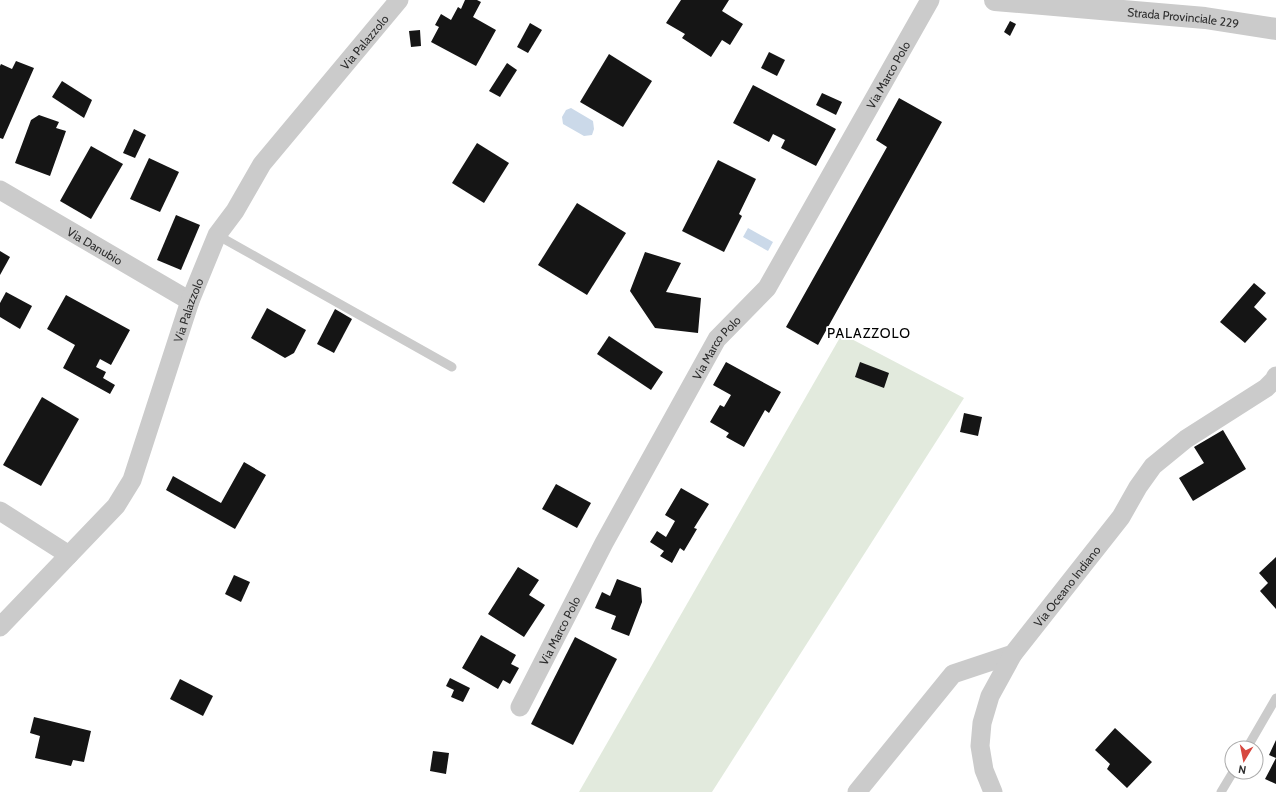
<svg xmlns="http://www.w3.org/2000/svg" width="1276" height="792" font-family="Cabin,sans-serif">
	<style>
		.green { fill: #e2eadd }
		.water { fill: #cbd9e9 }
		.building { fill: #151515 }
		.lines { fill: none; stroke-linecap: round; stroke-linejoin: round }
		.service { stroke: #cbcbcb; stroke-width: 9 }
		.minor { stroke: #cbcbcb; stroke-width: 19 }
		.tertiary { stroke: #cbcbcb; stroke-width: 22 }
		.labels { text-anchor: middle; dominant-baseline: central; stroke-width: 4; stroke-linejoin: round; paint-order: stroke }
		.street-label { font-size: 12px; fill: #2e2e2e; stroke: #fff }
		.quarter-label { font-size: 14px; letter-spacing: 1px; fill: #000; stroke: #fff }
	</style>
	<rect width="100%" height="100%" fill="#fff"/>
	<polygon class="green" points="842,334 964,398 712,792 579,792"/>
	<g class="water">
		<polygon points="571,108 593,121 594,129 592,135 584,136 563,124 562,117 566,110"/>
		<polygon points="748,228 773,242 768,251 743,237"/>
	</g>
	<g class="building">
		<polygon points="465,0 477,0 481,2 473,17 496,30 476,66 431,42 439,27 435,25 441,14 451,20 458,7 461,9"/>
		<polygon points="681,0 729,0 722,11 743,24 730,45 722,40 711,57 682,38 685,34 666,23"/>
		<polygon points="1010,21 1016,24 1010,36 1004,32"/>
		<polygon points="530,23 542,30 528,53 517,47"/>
		<polygon points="420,30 421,46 411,47 409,31"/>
		<polygon points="769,52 785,60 777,76 761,68"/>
		<polygon points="609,54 652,81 623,127 580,102"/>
		<polygon points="16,61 34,68 3,139 0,138 0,66 1,64 12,69"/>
		<polygon points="507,63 517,70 500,97 489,91"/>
		<polygon points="62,81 92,100 84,118 52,97"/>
		<polygon points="753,85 836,129 816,166 781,148 785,140 773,134 769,142 733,123"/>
		<polygon points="822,93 842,102 836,115 816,105"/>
		<polygon points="899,98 942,122 818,345 786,327 887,147 876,140"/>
		<polygon points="39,115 59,122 56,128 66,131 50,176 15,163 31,120"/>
		<polygon points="134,129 146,135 135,158 123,153"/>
		<polygon points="477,143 509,163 484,203 452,183"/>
		<polygon points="91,146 123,164 91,219 60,201"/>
		<polygon points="149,158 179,172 160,212 130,199"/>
		<polygon points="718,160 756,179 739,214 742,216 724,252 682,231"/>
		<polygon points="577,203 626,233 587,295 538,265"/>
		<polygon points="176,215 200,225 181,270 157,260"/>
		<polygon points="0,251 10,257 0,275"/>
		<polygon points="645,252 681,263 666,292 701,298 698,333 655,328 630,291"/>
		<polygon points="1254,283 1266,293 1254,307 1267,319 1245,343 1220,322"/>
		<polygon points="6,292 32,306 20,329 0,317 0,303"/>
		<polygon points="66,295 130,330 111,365 100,359 96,367 106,372 103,378 115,385 110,394 63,368 75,345 47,329"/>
		<polygon points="267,308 306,330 294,353 285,358 251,338"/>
		<polygon points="335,309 352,319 334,353 317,344"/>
		<polygon points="609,336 663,372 651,390 597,354"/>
		<polygon points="726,362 781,392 769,413 765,410 744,447 726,437 729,433 710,422 720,405 724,407 731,395 713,385"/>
		<polygon points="860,362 889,373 884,388 855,377"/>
		<polygon points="42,397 79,419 41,486 3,465"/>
		<polygon points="964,413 982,417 978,436 960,432"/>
		<polygon points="1223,430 1246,469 1193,501 1179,478 1204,463 1194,447"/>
		<polygon points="244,462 266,475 235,529 166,490 173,476 221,503"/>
		<polygon points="556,484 591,503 577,528 542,509"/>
		<polygon points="681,488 709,504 694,528 697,529 684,551 680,548 672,563 660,556 664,551 650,542 657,531 666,537 675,521 665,515"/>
		<polygon points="1276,557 1276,609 1260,591 1268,583 1259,573"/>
		<polygon points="518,567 539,580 529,595 545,605 524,637 488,614"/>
		<polygon points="234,575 250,582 241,602 225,594"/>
		<polygon points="617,579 641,588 642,602 629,636 611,629 616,616 595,608 602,592 610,596"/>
		<polygon points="481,635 516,655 511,664 519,668 510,684 503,680 498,689 462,668"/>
		<polygon points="575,637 617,659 573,745 531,724"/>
		<polygon points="450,678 470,688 463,702 451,697 454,690 446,686"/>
		<polygon points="180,679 213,696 203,716 170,699"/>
		<polygon points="34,717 91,731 84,762 73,760 71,766 35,758 40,736 30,733"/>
		<polygon points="1115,728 1152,762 1127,788 1107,769 1110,764 1095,750"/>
		<polygon points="1276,740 1276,784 1265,779 1276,758 1269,755"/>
		<polygon points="433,751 449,753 446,774 430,771"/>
	</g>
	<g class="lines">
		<g class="service">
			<polyline points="217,235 452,367"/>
			<polyline points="1247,748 1276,698"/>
			<polyline points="1221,792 1233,772"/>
		</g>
		<g class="minor">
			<path id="s1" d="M 0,190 L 190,301"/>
			<polyline points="0,511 69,555"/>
			<path id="s2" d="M 0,627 L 116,506 L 132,480 L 190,301 L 217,235 L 235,211 L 262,164 L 399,0"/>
			<path id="s3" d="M 520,707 L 604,543 L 717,339 L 767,288 L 930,0"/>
			<path id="s4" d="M 857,792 L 953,674 L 1013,654 L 1121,517 L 1138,487 L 1153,466 L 1186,439 L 1266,388 L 1274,380 L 1276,376"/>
			<polyline points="993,792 984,770 980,746 982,723 990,696 1013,654"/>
		</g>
		<path class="tertiary" id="s5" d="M 995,0 L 1205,18 L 1276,29"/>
	</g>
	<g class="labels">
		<g class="street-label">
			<text stroke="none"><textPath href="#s5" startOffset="189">Strada Provinciale 229</textPath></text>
			<text stroke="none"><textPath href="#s2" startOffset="701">Via Palazzolo</textPath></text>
			<text stroke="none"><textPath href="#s3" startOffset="734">Via Marco Polo</textPath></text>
			<text stroke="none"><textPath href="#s1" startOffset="110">Via Danubio</textPath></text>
			<text stroke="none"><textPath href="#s2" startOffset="377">Via Palazzolo</textPath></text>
			<text stroke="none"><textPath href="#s3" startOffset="410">Via Marco Polo</textPath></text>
			<text stroke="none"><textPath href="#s4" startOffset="302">Via Oceano Indiano</textPath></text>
			<text stroke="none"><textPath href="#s3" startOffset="86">Via Marco Polo</textPath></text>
		</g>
		<g class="quarter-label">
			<text x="869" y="333">PALAZZOLO</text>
		</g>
	</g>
	<g transform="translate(1244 760) rotate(190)"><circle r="19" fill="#ffffff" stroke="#ababab"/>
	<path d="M0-3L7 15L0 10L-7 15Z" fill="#d7483f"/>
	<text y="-6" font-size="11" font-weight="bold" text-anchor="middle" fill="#2e2e2e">N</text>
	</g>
</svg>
